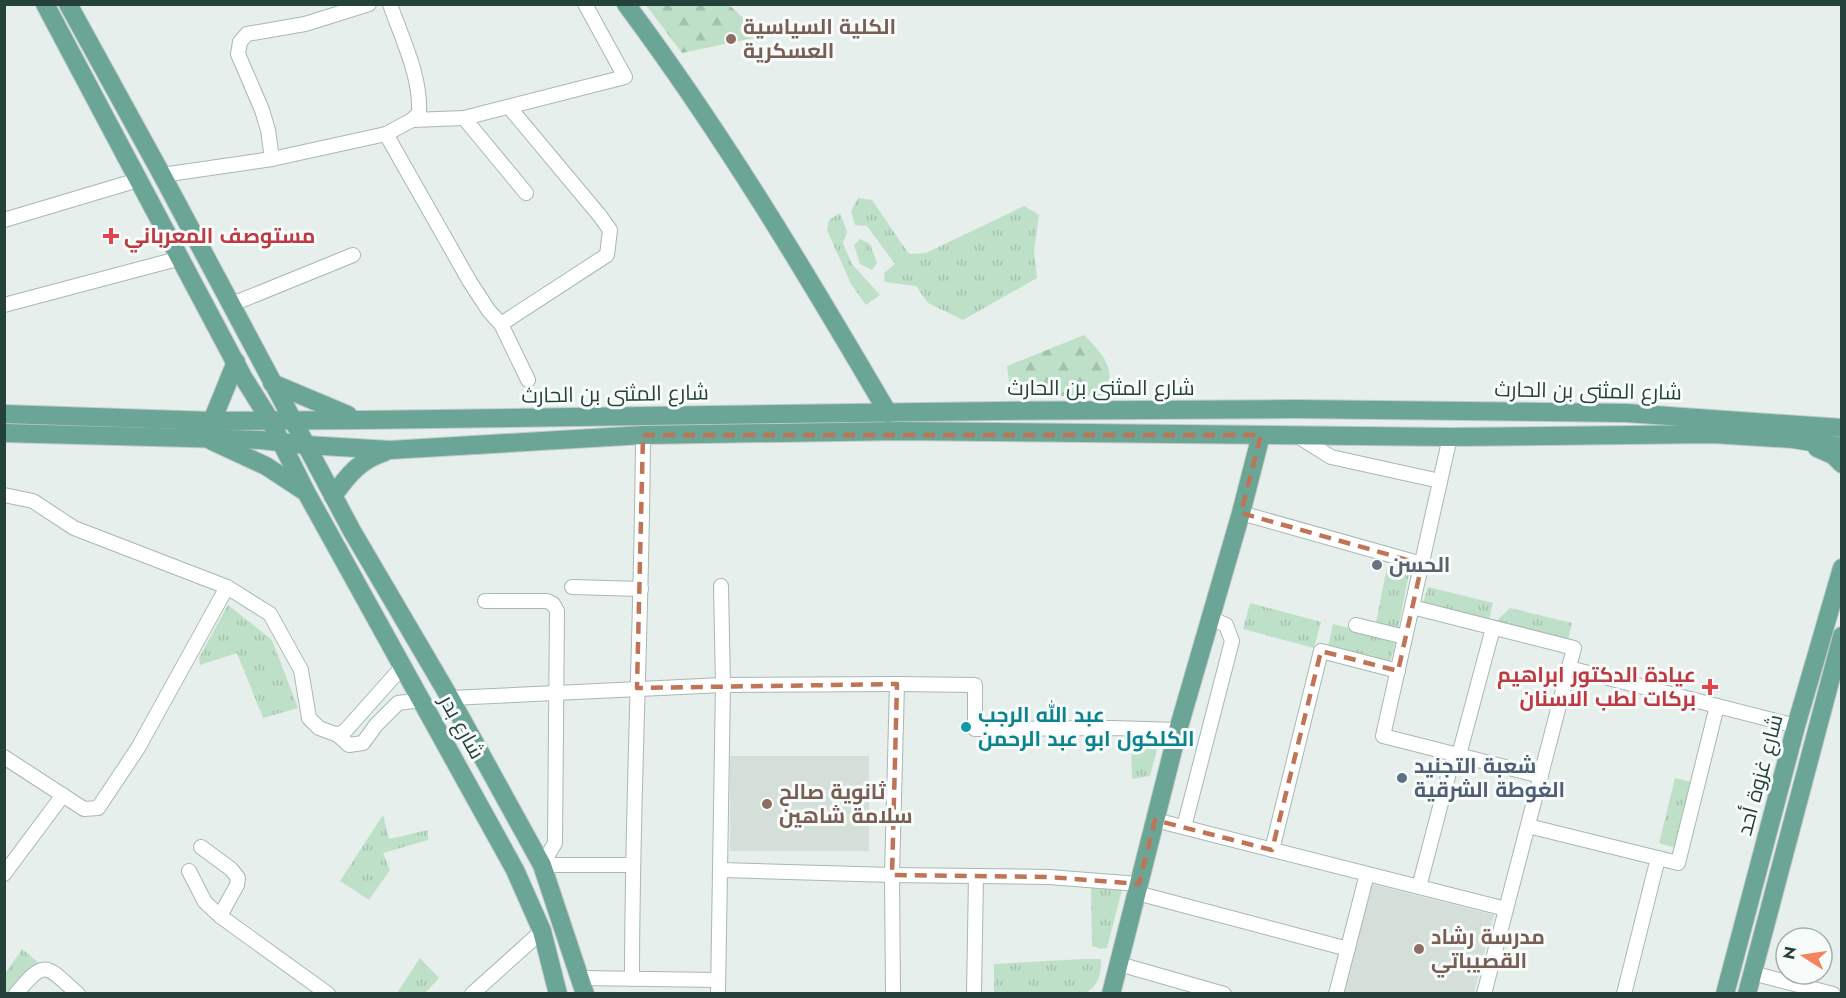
<svg xmlns="http://www.w3.org/2000/svg" width="1846" height="998" font-family="Jost,Cairo,sans-serif">
	<style>
		.built { fill: #d4dfda }
		.grass { fill: url(#grass-tufts) }
		.forest { fill: url(#forest-firs) }
		.lines { fill: none; stroke-linecap: round; stroke-linejoin: round }
		.minor-casing { stroke: #a8b8b2; stroke-width: 16 }
		.major-casing { stroke: #c2cac8; stroke-width: 20 }
		.minor { stroke: #fff; stroke-width: 14 }
		.major { stroke: #6aa596; stroke-width: 18 }
		.marked { fill: none; stroke: #c07456; stroke-width: 4.5; stroke-dasharray: 12 8; stroke-linejoin: round }
		.education-dot { fill: #8d6e63; stroke: #f7fbf9; stroke-width: 2 }
		.health-dot { fill: #e0444e; stroke: #f7fbf9; stroke-width: 2 }
		.worship-dot { fill: #6b7280; stroke: #f7fbf9; stroke-width: 2 }
		.culture-dot { fill: #0f9aa8; stroke: #f7fbf9; stroke-width: 2 }
		.service-dot { fill: #5c6f8a; stroke: #f7fbf9; stroke-width: 2 }
		.labels { text-anchor: middle; dominant-baseline: central; stroke-width: 6; stroke-linejoin: round; paint-order: stroke }
		.education-label { font-size: 21px; font-weight: bold; fill: #785e54; stroke: #f7fbf9; text-anchor: start }
		.health-label { font-size: 21px; font-weight: bold; fill: #be3a42; stroke: #f7fbf9; text-anchor: start }
		.street-label { font-size: 21px; fill: #24423a; stroke: #f7fbf9 }
		.worship-label { font-size: 21px; font-weight: bold; fill: #5b616d; stroke: #f7fbf9; text-anchor: start }
		.culture-label { font-size: 21px; font-weight: bold; fill: #0d838f; stroke: #f7fbf9; text-anchor: start }
		.service-label { font-size: 21px; font-weight: bold; fill: #4e5e75; stroke: #f7fbf9; text-anchor: start }
	</style>
	<defs>
		<pattern id="grass-tufts" width="24" height="20" patternUnits="userSpaceOnUse" patternTransform="scale(1.5)"><rect width="24" height="20" fill="#bfe0c8"/><path d="M3 7l-1-3M5 7V3M7 7l1-3M15 17l-1-3M17 17v-4M19 17l1-3" fill="none" stroke="#a4c1ad"/></pattern>
		<pattern id="forest-firs" width="22" height="20" patternUnits="userSpaceOnUse" patternTransform="scale(1.5)"><rect width="22" height="20" fill="#bfe0c8"/><path d="M5 1l3.5 6h-7zM16 11l3.5 6h-7z" fill="#a4c1ad"/></pattern>
	</defs>
	<rect width="100%" height="100%" fill="#e6efeb"/>
	<g class="built">
		<polygon points="869,756 869,851 730,851 730,756"/>
		<polygon points="1368,883 1494,915 1474,993 1340,994"/>
	</g>
	<g class="grass">
		<polygon points="858,198 872,200 909,254 926,253 1024,206 1039,215 1034,251 1037,278 963,320 928,303 916,286 885,282 884,273 895,264 867,226 855,225 851,211"/>
		<polygon points="840,213 847,232 843,243 852,264 880,295 866,305 851,284 827,230 829,220"/>
		<polygon points="860,239 870,244 877,263 872,270 860,264 854,245"/>
		<polygon points="1387,567 1409,573 1398,630 1376,623"/>
		<polygon points="1428,587 1493,603 1489,620 1425,607 1423,602"/>
		<polygon points="1250,603 1321,622 1314,648 1243,629"/>
		<polygon points="228,605 272,640 298,708 263,718 237,653 200,665 199,658"/>
		<polygon points="1510,608 1572,623 1567,644 1491,626"/>
		<polygon points="1333,624 1396,640 1390,663 1328,646"/>
		<polygon points="1131,740 1159,742 1150,776 1132,779"/>
		<polygon points="1675,778 1696,783 1679,849 1659,843"/>
		<polygon points="383,815 389,839 428,830 428,840 383,853 390,870 369,900 340,881"/>
		<polygon points="1091,886 1123,886 1107,948 1101,949 1092,946"/>
		<polygon points="22,949 40,964 18,993 5,994 5,974"/>
		<polygon points="420,958 439,978 425,993 397,993"/>
		<path d="M 1084,959 L 1101,959 C 1102,971 1099,985 1087,992 C 1079,996 1009,994 994,993 L 994,964 Z"/>
	</g>
	<g class="forest">
		<polygon points="646,5 729,5 763,36 682,53"/>
		<path d="M 1084,335 C 1104,356 1115,365 1107,396 L 1037,396 L 1010,388 L 1007,366 Z"/>
	</g>
	<g class="lines">
		<g class="minor-casing">
			<g id="minor">
				<path d="M 390,4 C 402,39 421,76 419,113 L 412,120"/>
				<polyline points="464,118 526,193"/>
				<polyline points="386,134 470,282 489,311 501,324 607,255 610,230 600,216 509,107"/>
				<polyline points="272,159 268,130 262,110 238,54 240,42 247,34 305,24 369,4"/>
				<polyline points="162,175 272,159 386,134 412,120 464,118 625,77 585,4"/>
				<polyline points="4,220 138,180"/>
				<polyline points="4,305 181,258"/>
				<polyline points="230,305 353,255"/>
				<polyline points="501,324 528,380"/>
				<polyline points="1296,435 1331,457 1440,481"/>
				<polyline points="1450,437 1383,736 1541,776"/>
				<polyline points="4,495 33,501 74,528 227,587"/>
				<polyline points="1241,513 1422,564"/>
				<polyline points="721,586 723,685 897,684 975,685 975,729 1112,728 1178,730"/>
				<polyline points="572,587 641,589"/>
				<polyline points="485,601 547,601 553,604 557,611 555,843 542,865 632,865"/>
				<polyline points="1412,607 1574,648 1484,994"/>
				<polyline points="1356,625 1405,637"/>
				<polyline points="1569,668 1796,726"/>
				<polyline points="450,698 723,685 718,994"/>
				<polyline points="338,735 346,730 403,666"/>
				<polyline points="4,757 84,809 98,808 138,748 227,587 270,614 301,670 309,718 319,728 338,735 349,745 363,743 376,725 398,703 421,700"/>
				<polyline points="1155,820 1506,909"/>
				<polyline points="1528,826 1678,863 1717,706"/>
				<polyline points="1184,827 1232,641 1226,625 1210,618"/>
				<polyline points="201,847 231,869 238,878 237,885 220,916"/>
				<polyline points="1272,850 1321,651 1398,671"/>
				<polyline points="722,870 892,875 897,684"/>
				<polyline points="189,871 205,902 220,916 328,994"/>
				<polyline points="4,874 63,795"/>
				<polyline points="976,876 1049,877 1139,884"/>
				<polyline points="1419,887 1451,765 1459,755 1493,628"/>
				<polyline points="1137,893 1348,949"/>
				<polyline points="1119,964 1224,994"/>
				<polyline points="1752,973 1833,994"/>
				<polyline points="581,978 718,980"/>
				<path d="M 632,979 C 632,798 642,617 643,435"/>
				<path d="M 16,994 C 46,957 46,966 78,994"/>
				<polyline points="472,994 542,931"/>
				<polyline points="893,994 892,875 976,876 974,994"/>
				<polyline points="1336,994 1367,874"/>
				<polyline points="1624,994 1658,858"/>
			</g>
		</g>
		<g class="major-casing">
			<g id="major">
				<polyline points="45,4 243,377 270,420 306,492 515,870 542,931 558,994"/>
				<polyline points="68,4 162,175 352,531 450,698 542,865 585,994"/>
				<path d="M 626,4 C 723,134 806,273 888,413"/>
				<polyline points="272,383 348,415"/>
				<polyline points="4,414 212,421 361,420 997,411 1296,409 1626,413 1842,428"/>
				<polyline points="212,421 236,362"/>
				<polyline points="4,433 261,440 306,445 390,450 643,435 900,431 1450,437 1712,434 1793,439 1842,447"/>
				<polyline points="212,441 266,466 304,491"/>
				<polyline points="1817,448 1833,455 1842,464"/>
				<path d="M 333,496 C 348,475 360,460 385,452"/>
				<polyline points="1111,994 1178,730 1241,513 1261,435"/>
				<polyline points="1725,994 1796,726 1842,568"/>
				<polyline points="1747,994 1842,636"/>
			</g>
		</g>
		<use href="#minor" class="minor"/>
		<use href="#major" class="major"/>
	</g>
	<path class="marked" d="M 643,435 L 1261,435 L 1241,513 L 1422,564 L 1398,671 L 1321,651 L 1272,850 L 1155,820 L 1139,884 L 1049,877 L 892,875 L 897,684 L 637,688 Z"/>
	<g class="education-dot">
		<circle cx="731" cy="39" r="6"/>
		<circle cx="767" cy="804" r="6"/>
		<circle cx="1419" cy="949" r="6"/>
	</g>
	<g class="health-dot">
		<path d="M108 227h6v6h6v6h-6v6h-6v-6h-6v-6h6z"/>
		<path d="M1707 678h6v6h6v6h-6v6h-6v-6h-6v-6h6z"/>
	</g>
	<circle class="worship-dot" cx="1377" cy="565" r="6"/>
	<circle class="culture-dot" cx="966" cy="727" r="6"/>
	<circle class="service-dot" cx="1402" cy="778" r="6"/>
	<g class="labels">
		<g class="education-label">
			<text x="743" y="27">الكلية السياسية<tspan x="743" dy="24">العسكرية</tspan></text>
			<text x="779" y="792">ثانوية صالح<tspan x="779" dy="24">سلامة شاهين</tspan></text>
			<text x="1431" y="937">مدرسة رشاد<tspan x="1431" dy="24">القصيباتي</tspan></text>
		</g>
		<g class="health-label">
			<text x="124" y="236">مستوصف المعرباني</text>
			<text x="1696" y="675" text-anchor="end">عيادة الدكتور ابراهيم<tspan x="1696" dy="24">بركات لطب الاسنان</tspan></text>
		</g>
		<g class="street-label">
			<text x="1101" y="388">شارع المثنى بن الحارث</text>
			<text transform="translate(1588 391) rotate(1)">شارع المثنى بن الحارث</text>
			<text transform="translate(615 394) rotate(-1)">شارع المثنى بن الحارث</text>
			<text transform="translate(462 727) rotate(61)">شارع بدر</text>
			<text transform="translate(1760 775) rotate(-75)">شارع غزوة أحد</text>
		</g>
		<g class="worship-label">
			<text x="1389" y="565">الحسن</text>
		</g>
		<g class="culture-label">
			<text x="978" y="715">عبد الله الرجب<tspan x="978" dy="24">الكلكول ابو عبد الرحمن</tspan></text>
		</g>
		<g class="service-label">
			<text x="1414" y="766">شعبة التجنيد<tspan x="1414" dy="24">الغوطة الشرقية</tspan></text>
		</g>
	</g>
	<rect width="1846" height="998" fill="none" stroke="#24423a" stroke-width="12"/>
	<g transform="translate(1804 956) rotate(282)"><circle r="28" fill="#f7fbf9" stroke="#a3b1ad" stroke-width="1.5"/>
	<path d="M0-4.5L10 22L0 15L-10 22Z" fill="#f4845f"/>
	<text y="-9" font-size="16" font-weight="bold" text-anchor="middle" fill="#24423a">N</text>
	</g>
</svg>
